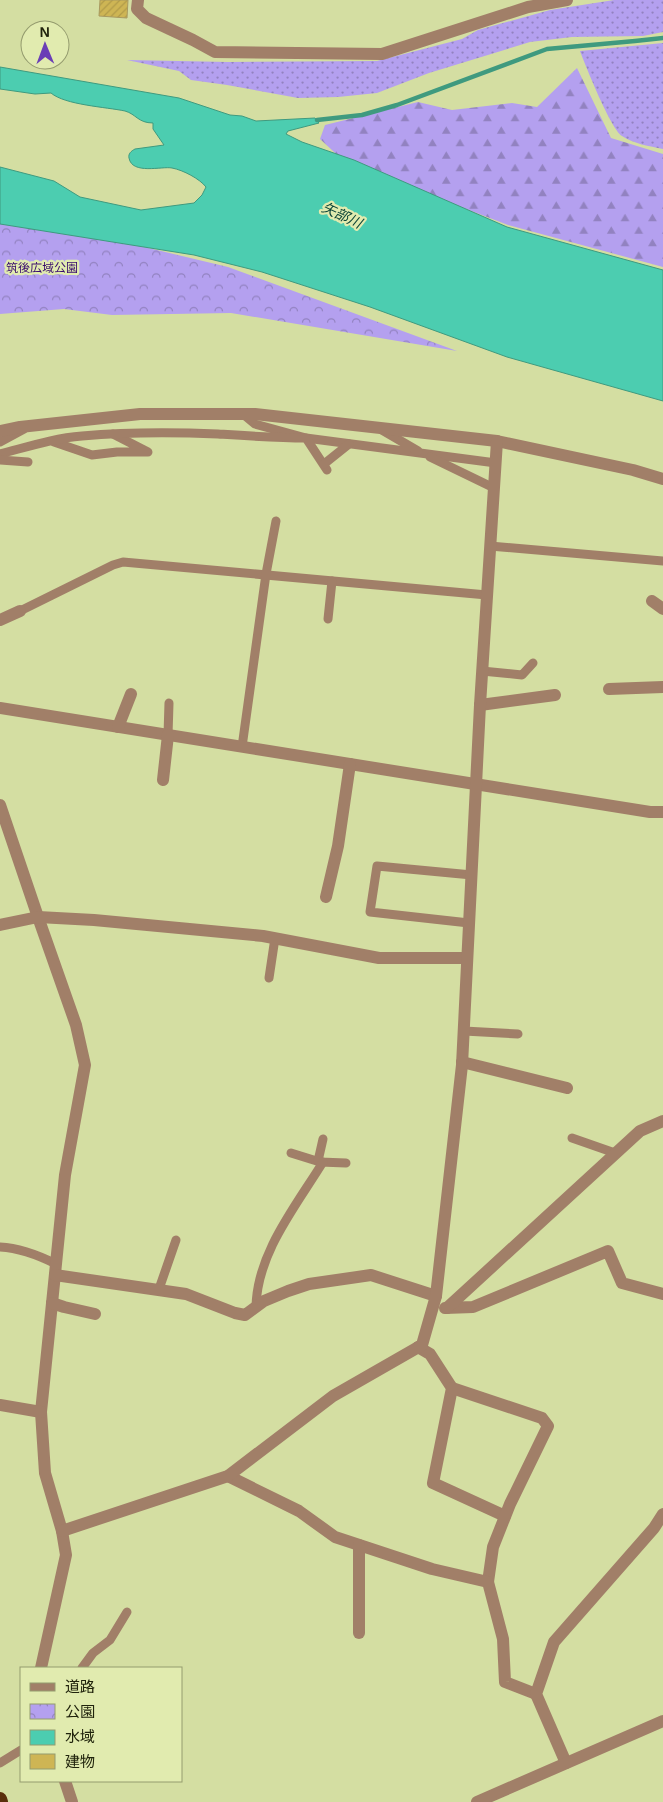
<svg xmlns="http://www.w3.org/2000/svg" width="663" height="1802" font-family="Helvetica,'Noto Sans JP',sans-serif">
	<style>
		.grass { fill: url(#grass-dots) }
		.forest { fill: url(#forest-firs) }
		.park { fill: url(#park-crowns) }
		.water { fill: #4ccdb0; stroke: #3f9a7f }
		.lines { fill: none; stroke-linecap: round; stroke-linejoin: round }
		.stream { stroke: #3f9a7f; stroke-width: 4.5 }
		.building { fill: url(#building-hatch); stroke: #a89960 }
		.service { stroke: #a17f68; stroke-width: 9 }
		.minor { stroke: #a17f68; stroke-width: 12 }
		.trunk { stroke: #592f0c; stroke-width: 14 }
		.labels { text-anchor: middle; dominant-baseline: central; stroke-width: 4.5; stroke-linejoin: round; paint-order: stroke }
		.park-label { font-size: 12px; fill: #37096d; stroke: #e1ebaf }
		.water-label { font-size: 14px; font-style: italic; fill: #0c4539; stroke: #e1ebaf }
	</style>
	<defs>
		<pattern id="grass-dots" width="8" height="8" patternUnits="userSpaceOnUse" patternTransform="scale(1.25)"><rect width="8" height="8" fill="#b4a0ef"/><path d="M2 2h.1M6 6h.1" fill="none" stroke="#9282c0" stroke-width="1.8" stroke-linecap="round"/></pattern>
		<pattern id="forest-firs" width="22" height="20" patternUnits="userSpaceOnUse" patternTransform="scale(1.25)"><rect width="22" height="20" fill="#b4a0ef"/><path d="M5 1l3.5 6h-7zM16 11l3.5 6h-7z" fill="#9282c0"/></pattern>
		<pattern id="park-crowns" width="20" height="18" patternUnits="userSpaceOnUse" patternTransform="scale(1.25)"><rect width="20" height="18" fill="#b4a0ef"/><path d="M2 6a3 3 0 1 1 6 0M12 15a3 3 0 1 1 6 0" fill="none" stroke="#9282c0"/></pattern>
		<pattern id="building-hatch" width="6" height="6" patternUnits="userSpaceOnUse" patternTransform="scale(1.25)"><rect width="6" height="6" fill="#ceb554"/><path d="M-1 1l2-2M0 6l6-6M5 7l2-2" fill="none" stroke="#b19b48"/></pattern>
	</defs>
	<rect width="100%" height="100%" fill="#d4dea2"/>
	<g class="grass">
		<polygon points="614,0 663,0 663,32 643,36 572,37 530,42 429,73 377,93 338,97 298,98 227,85 191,80 179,71 127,60 228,62 377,61 462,39 478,30 550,10"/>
		<path d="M 663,43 L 663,149 C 649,146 634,144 622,136 C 611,129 586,67 580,51 Z"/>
	</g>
	<polygon class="forest" points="577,68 611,138 663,154 663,267 508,225 346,163 320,139 325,125 418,102 452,110 512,103 537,107"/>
	<polygon class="park" points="0,222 69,229 228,267 457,351 231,313 112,315 64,309 0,314"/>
	<path class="water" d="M 0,67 L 179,98 L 230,115 L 242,116 L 256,121 L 315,118 L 319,123 L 288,131 L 286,134 L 302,142 L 354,160 L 507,227 L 663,270 L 663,401 L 507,357 L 370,307 L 262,272 L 194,255 L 0,224 L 0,167 L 54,181 L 80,197 L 141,210 L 194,203 L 202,195 L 206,187 C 200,179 183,170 172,168 C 162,166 132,175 129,158 C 128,154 131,151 135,149 L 164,145 L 153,129 L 153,123 C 138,123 136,114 125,111 C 106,107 65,105 51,93 L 35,94 L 0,89 Z"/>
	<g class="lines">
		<polyline class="stream" points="317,120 362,115 397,105 547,49 635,41 663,38"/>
	</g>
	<polygon class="building" points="100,0 128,0 127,18 99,16"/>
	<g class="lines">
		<g class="service">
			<polyline points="243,414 255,424 306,438 496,463"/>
			<polyline points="382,430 418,451"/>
			<polyline points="0,442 24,429"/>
			<polyline points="54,442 92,455 117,452 148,452 113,434"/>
			<path d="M 0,454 C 27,447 54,438 82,436 C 127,432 173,432 218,434 C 248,436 276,438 306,438 L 327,470"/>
			<polyline points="430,457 494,488"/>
			<polyline points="0,460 28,462"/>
			<polyline points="324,464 349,444"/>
			<polyline points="490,546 663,561"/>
			<polyline points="20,611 113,565 123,562 487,595"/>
			<polyline points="328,619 332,581"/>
			<polyline points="482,671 522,675 533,663"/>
			<polyline points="168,735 169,703"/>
			<polyline points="242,747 266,574 276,521"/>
			<polyline points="469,923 370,912 377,866 472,875"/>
			<polyline points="269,978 275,938"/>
			<polyline points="464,1031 518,1034"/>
			<polyline points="572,1138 615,1153"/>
			<polyline points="291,1153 320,1162 346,1163"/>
			<polyline points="318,1161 323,1139"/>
			<path d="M 0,1247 C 20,1248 38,1255 56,1264"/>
			<polyline points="159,1289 176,1240"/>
			<path d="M 256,1307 C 257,1253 296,1206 323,1162"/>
			<polyline points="82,1668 93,1653 110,1640 127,1612"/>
			<polyline points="0,1763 21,1750"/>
		</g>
		<g class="minor">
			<polyline points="138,0 137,9 146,18 193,40 215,52 382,54 528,7 567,0"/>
			<polyline points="0,431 20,427 140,414 255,414 497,441 633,470 663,479"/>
			<polyline points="652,601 663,609"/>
			<polyline points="0,620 20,611"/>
			<polyline points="609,689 663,687"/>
			<polyline points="480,705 555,695"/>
			<polyline points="0,708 650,812 663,812"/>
			<polyline points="118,727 131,694"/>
			<polyline points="163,780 168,735"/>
			<polyline points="0,805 38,917 76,1025 85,1065 65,1175 41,1412 45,1473 62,1531 66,1555 41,1668"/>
			<polyline points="326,897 338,846 350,764"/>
			<polyline points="0,925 38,917 94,920 263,936 379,958 467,958"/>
			<polyline points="462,1062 567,1088"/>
			<polyline points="55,1275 186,1294 235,1313 245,1315 264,1301 288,1291 309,1284 371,1275 436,1296"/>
			<polyline points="52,1303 64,1307 95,1314"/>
			<polyline points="445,1308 473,1307 608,1251 622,1283 663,1294"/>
			<polyline points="447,1308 640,1131 663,1121"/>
			<polyline points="418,1347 430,1354 452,1388 433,1483 505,1516"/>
			<polyline points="452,1388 542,1418 548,1426 510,1504 493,1547 488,1582"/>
			<polyline points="0,1405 41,1412"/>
			<polyline points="228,1476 299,1511 335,1537 432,1569 488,1582 503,1639 505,1682 536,1694"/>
			<polyline points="62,1531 228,1476 333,1396 422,1345 436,1296 462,1065 480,705 497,441"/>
			<polyline points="359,1545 359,1633"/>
			<polyline points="566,1763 536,1694 554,1642 654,1528 663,1514"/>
			<polyline points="65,1781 72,1802"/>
			<polyline points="477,1802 663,1721"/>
		</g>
		<polyline class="trunk" points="0,1799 1,1802"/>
	</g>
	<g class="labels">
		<g class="park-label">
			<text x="42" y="268">筑後広域公園</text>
		</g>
		<g class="water-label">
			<text transform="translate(342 215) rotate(25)">矢部川</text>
		</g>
	</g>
	<rect x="20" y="1667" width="162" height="115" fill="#e1ebaf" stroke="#949b6e"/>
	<rect x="30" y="1683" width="25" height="8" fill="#a17f68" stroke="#949b6e"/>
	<text x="65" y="1692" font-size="15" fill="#20230c">道路</text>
	<rect x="30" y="1704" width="25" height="15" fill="url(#park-crowns)" stroke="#949b6e"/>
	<text x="65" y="1717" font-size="15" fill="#20230c">公園</text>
	<rect x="30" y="1730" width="25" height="15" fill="#4ccdb0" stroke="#949b6e"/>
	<text x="65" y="1742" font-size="15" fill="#20230c">水域</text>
	<rect x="30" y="1754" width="25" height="15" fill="#ceb554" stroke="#949b6e"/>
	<text x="65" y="1767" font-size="15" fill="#20230c">建物</text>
	<g transform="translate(45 45) rotate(359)"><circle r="24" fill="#e1ebaf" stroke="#949b6e"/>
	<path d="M0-4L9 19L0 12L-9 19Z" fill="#6a3eb6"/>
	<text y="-8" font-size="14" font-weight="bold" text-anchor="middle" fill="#20230c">N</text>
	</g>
</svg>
